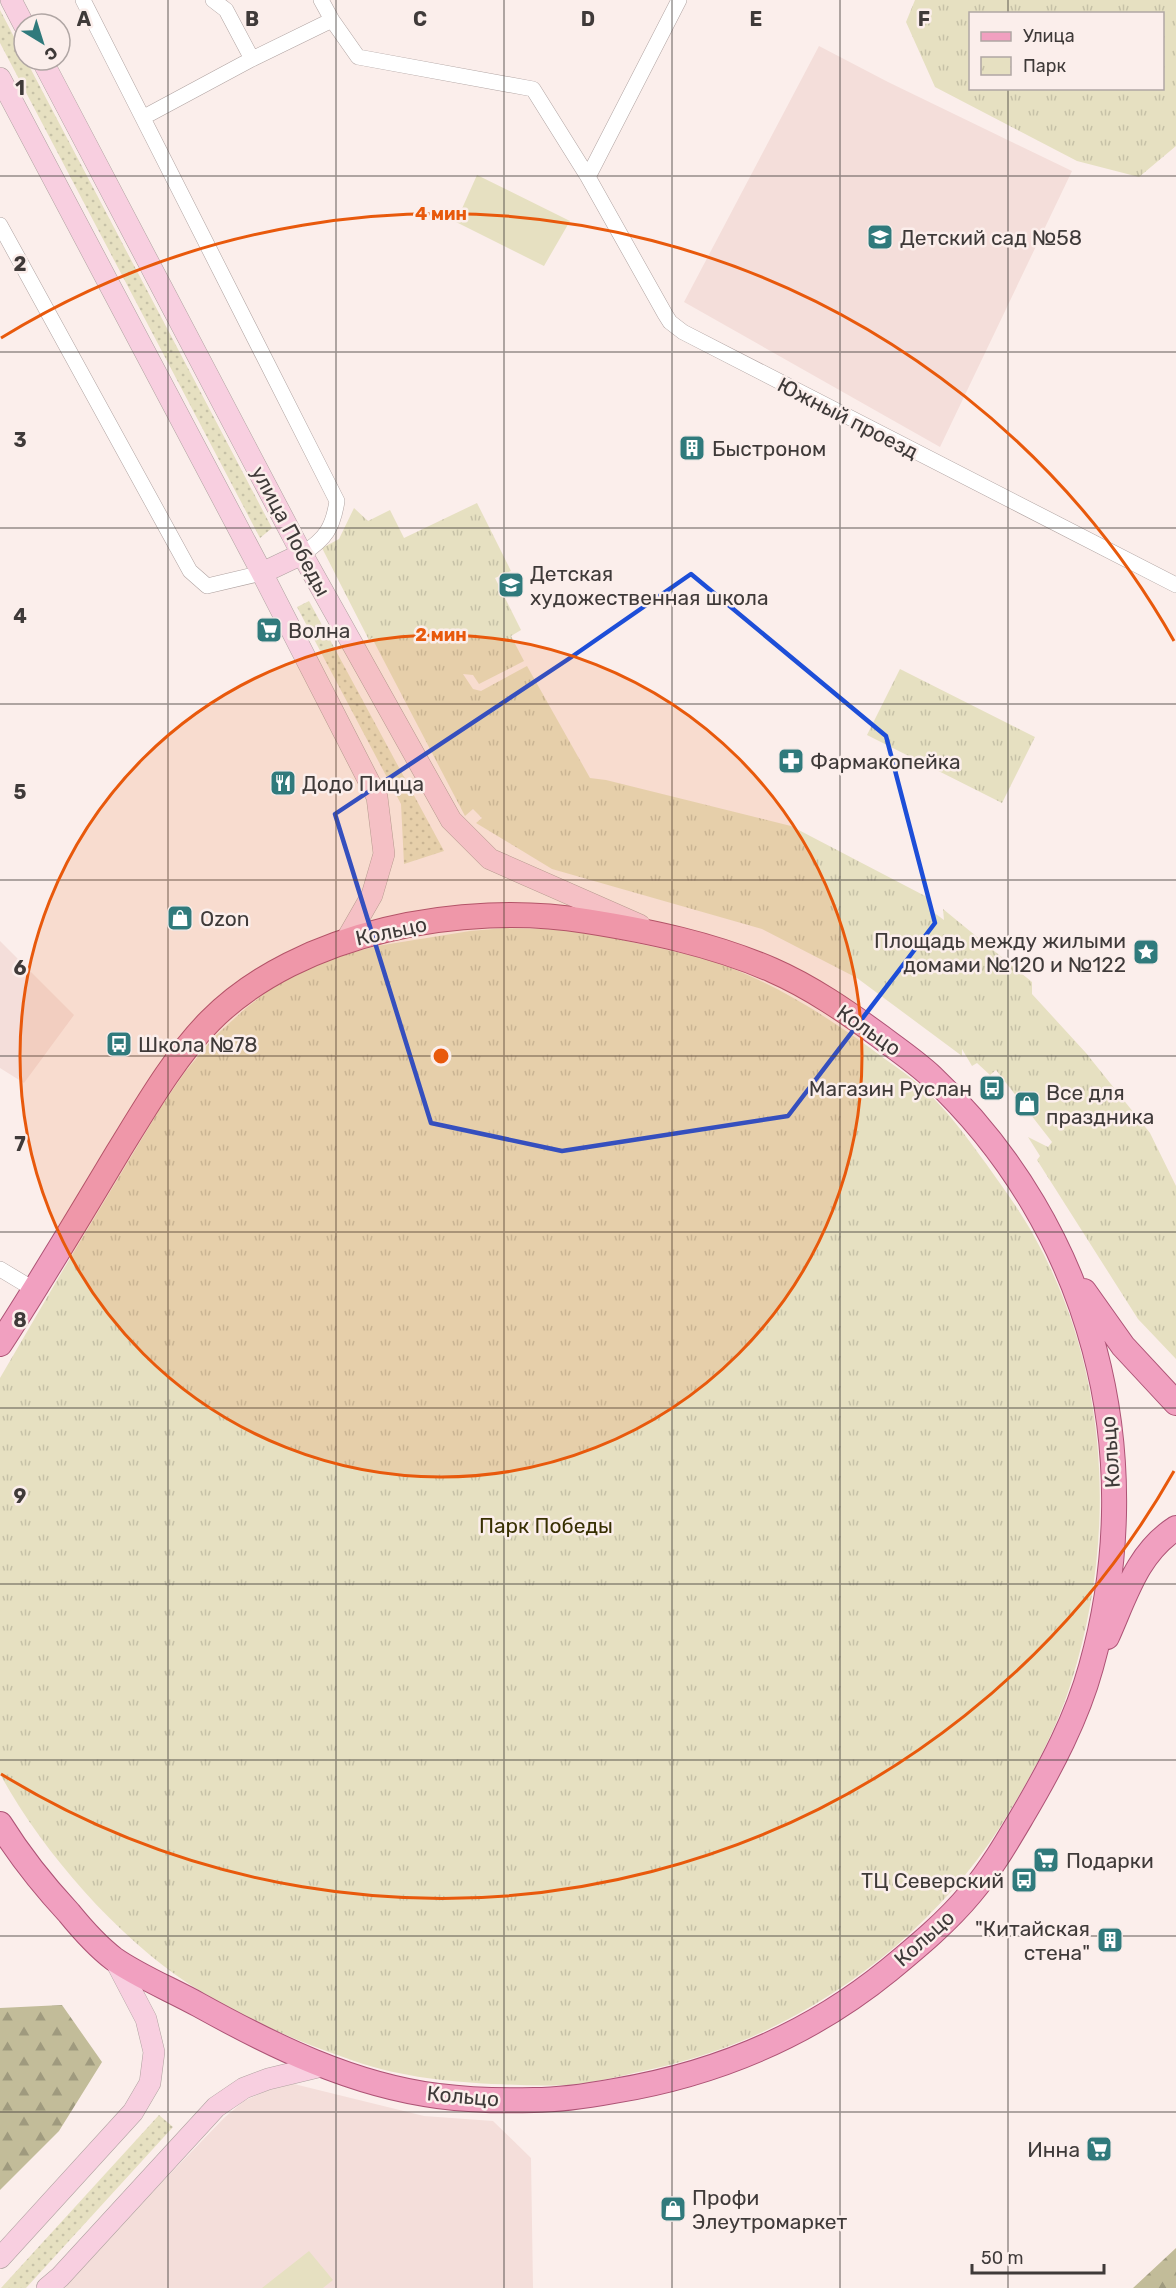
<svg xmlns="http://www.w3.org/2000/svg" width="1176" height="2288" font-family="Rubik,sans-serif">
<defs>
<pattern id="grass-dots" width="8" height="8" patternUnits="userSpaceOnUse" patternTransform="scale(1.5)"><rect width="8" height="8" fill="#e6e0c1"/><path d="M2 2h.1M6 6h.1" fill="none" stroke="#c6c1a7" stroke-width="1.8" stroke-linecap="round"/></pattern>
<pattern id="forest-firs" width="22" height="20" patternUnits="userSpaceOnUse" patternTransform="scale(1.5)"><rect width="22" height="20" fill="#c2bc99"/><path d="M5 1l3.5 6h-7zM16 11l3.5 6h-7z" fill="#9f9a7e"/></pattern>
<pattern id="park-tufts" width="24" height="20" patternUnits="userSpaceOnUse" patternTransform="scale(1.5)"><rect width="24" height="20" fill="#e6e0c1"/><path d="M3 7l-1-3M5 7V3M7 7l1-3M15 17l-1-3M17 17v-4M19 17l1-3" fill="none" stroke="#c6c1a7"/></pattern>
</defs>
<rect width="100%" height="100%" fill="#fbeeeb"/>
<path fill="#f4deda" d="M819,46L888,82L1072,171L940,447L684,302Z
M0,941L74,1015L24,1083L0,1068Z
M294,2084L424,2116L493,2121L531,2158L533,2288H60L224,2118L244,2101L270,2089Z"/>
<path fill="url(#grass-dots)" d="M0,10L24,56V60H26L272,528L260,538L0,43Z
M309,601L444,851L404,864L401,804L297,607Z
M159,2115L173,2127L26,2288H1Z"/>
<path fill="url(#forest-firs)" d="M62,2005L102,2062L59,2131L0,2190V2008Z
M1176,2248V2288H1133Z"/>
<path fill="url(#park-tufts)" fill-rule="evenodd" d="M915,0H1176V146L1139,177L1077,161L935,87L906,22ZM970,14H1162V88H970Z
M477,503L511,571L495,578L521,630L511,636L524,661L479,684L473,675L463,674L473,689L481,691L527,666L590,778L606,780L791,826L927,897L929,909L944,920L943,909L1032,982V994L1086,1053L1150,1133L1176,1186V1359L1138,1319L1037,1160L1040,1156L1028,1137L1048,1147L1052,1142L996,1070L990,1075L977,1063L972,1066L962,1049V1056L857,978L762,929L552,869L476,823L482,818L473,809L465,816L372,638L369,640L322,548L339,539L354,508L368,521L390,510L404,538Z
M900,669L1035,737L1002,803L867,735Z
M505,928C526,929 547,928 567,930C592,932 616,939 640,944C672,951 706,957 736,970C790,992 838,1024 885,1059C898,1068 912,1078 924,1089C948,1111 968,1139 987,1165C1004,1189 1021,1212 1035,1238C1110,1373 1117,1537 1071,1683C1055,1734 1028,1782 1000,1827C922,1948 792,2039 652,2069C628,2074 603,2081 579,2084C550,2087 521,2085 492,2084C441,2081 394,2076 346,2058C291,2039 238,2016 189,1984C116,1936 42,1851 0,1774V1378L63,1270L161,1107L185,1072L213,1038L246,1008L277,984L309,967L343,955L377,946L470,931Z"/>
<path fill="#e6e0c1" d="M477,175L570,221L544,266L456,222Z
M309,2251L333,2280L323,2288H262Z"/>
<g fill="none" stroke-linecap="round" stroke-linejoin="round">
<g stroke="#afa2a0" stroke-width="16">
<path id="street" d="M83,0L337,501C333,527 326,539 302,554
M213,0L226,10L252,59
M332,20L358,57L533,89L588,177L665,314L670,322L683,332L1176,585
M144,117L252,59L332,20L321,0
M588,177L679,0
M0,225L190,571L207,586L262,573
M0,1269L35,1290"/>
</g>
<g stroke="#afa2a0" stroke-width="22">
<path id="secondary" d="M11,0L24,25
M42,60L302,554L451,820L490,859L640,925
M0,78L262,573L377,797L384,854L372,895L345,942
M262,573L302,554
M0,2258L133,2112L150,2083L154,2052L146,2019L114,1958
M47,2288L60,2277L216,2107L244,2088L268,2079L322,2066"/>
</g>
<g stroke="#ad5375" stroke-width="26">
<path id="primary" d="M1084,1291L1123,1346L1176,1403
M0,1344C41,1281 79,1217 118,1152C144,1110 175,1056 210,1021C299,931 465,901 586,921C649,931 712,944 772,970C811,987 847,1012 881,1037C898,1050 916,1062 932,1077C1093,1229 1151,1454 1091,1667C1077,1718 1051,1767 1024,1813C1008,1840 992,1868 971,1893C947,1922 918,1946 889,1970C808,2036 717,2074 614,2091C587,2096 561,2100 534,2100C502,2101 469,2100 438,2096C352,2085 273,2046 199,2005C172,1990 138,1976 114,1959C97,1946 82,1929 69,1913C43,1885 20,1856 0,1824
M1107,1637C1125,1597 1137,1553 1176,1528"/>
</g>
<use href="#street" stroke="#fff" stroke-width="15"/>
<use href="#secondary" stroke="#f8cfe0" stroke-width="21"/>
<use href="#primary" stroke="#f1a0c0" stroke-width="24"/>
</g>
<path fill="none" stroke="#1d4ed8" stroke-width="4.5" stroke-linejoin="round" d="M691,574L886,736L935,923L788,1116L562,1151L431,1123L335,814L570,658Z"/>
<path fill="none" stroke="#3f3a39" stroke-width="1.5" stroke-opacity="0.55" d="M168,0V2288M336,0V2288M504,0V2288M672,0V2288M840,0V2288M1008,0V14M1008,88V2288M0,176H1176M0,352H1176M0,528H1176M0,704H1176M0,880H1176M0,1056H1176M0,1232H1176M0,1408H1176M0,1584H1176M0,1760H1176M0,1936H1176M0,2112H1176"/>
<circle cx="441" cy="1056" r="421" fill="#e8590c" fill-opacity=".12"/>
<g fill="none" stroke="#e8590c" stroke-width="3">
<circle cx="441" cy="1056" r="421"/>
<path d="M1174 1471A842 842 0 0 1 1 1774M1 338A842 842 0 0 1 1174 641"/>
</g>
<defs>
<g id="school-square" transform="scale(1.35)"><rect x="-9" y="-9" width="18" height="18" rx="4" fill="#307a7c" stroke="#fbeeeb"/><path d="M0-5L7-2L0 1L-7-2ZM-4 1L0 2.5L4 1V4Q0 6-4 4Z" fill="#fff"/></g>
<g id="building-square" transform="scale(1.35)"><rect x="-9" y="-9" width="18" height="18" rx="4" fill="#307a7c" stroke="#fbeeeb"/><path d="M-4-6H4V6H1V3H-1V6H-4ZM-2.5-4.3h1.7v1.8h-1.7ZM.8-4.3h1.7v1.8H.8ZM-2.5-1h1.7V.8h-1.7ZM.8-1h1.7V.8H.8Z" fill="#fff"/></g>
<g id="supermarket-square" transform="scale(1.35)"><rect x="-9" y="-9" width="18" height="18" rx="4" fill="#307a7c" stroke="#fbeeeb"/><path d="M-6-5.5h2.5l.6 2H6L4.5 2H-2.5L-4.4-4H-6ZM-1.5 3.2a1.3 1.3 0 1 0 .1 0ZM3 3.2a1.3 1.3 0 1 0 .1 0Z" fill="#fff"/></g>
<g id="pharmacy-square" transform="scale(1.35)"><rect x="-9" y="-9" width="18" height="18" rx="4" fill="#307a7c" stroke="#fbeeeb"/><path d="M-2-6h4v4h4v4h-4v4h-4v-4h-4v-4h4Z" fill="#fff"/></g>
<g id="restaurant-square" transform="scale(1.35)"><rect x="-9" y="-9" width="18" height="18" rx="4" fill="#307a7c" stroke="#fbeeeb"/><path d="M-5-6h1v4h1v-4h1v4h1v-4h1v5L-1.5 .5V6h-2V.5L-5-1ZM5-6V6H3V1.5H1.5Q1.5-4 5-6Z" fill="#fff"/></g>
<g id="shop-square" transform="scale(1.35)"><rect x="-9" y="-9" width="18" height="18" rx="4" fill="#307a7c" stroke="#fbeeeb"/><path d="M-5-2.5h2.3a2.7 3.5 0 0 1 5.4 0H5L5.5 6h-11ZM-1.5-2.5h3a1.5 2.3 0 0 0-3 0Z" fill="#fff"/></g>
<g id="sight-square" transform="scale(1.35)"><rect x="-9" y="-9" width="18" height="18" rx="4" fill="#307a7c" stroke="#fbeeeb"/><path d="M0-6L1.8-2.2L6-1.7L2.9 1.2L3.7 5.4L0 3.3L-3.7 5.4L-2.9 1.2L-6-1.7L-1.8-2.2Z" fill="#fff"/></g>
<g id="bus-square" transform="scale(1.35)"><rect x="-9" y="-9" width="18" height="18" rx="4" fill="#307a7c" stroke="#fbeeeb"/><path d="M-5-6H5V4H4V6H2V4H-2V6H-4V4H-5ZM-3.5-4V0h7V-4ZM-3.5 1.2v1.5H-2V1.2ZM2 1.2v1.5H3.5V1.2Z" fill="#fff"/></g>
</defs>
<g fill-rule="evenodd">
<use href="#school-square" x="880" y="237"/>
<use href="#building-square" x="692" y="448"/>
<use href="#school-square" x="511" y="585"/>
<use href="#supermarket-square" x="269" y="630"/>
<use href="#pharmacy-square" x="791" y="761"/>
<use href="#restaurant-square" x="283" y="783"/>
<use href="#shop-square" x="180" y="918"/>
<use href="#sight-square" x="1146" y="952"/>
<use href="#bus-square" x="119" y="1044"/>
<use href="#bus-square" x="992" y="1088"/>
<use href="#shop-square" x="1027" y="1104"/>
<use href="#supermarket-square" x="1046" y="1860"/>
<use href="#bus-square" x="1024" y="1880"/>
<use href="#building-square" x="1110" y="1940"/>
<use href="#supermarket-square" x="1099" y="2149"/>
<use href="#shop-square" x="673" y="2209"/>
</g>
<g text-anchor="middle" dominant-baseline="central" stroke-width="5" stroke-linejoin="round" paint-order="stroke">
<g font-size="21" fill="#3f3a39" stroke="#fbeeeb" text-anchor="start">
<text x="900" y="237">Детский сад №58</text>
<text x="712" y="448">Быстроном</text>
<text x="530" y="573">Детская<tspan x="530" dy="24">художественная школа</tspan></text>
<text x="288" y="630">Волна</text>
<text x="810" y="761">Фармакопейка</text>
<text x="302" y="783">Додо Пицца</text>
<text x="200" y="918">Ozon</text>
<text x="1126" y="940" text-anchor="end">Площадь между жилыми<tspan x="1126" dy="24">домами №120 и №122</tspan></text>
<text x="138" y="1044">Школа №78</text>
<text x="972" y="1088" text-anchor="end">Магазин Руслан</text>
<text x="1046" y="1092">Все для<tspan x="1046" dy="24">праздника</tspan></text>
<text x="1066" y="1860">Подарки</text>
<text x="1004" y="1880" text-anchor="end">ТЦ Северский</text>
<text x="1090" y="1928" text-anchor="end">"Китайская<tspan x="1090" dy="24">стена"</tspan></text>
<text x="1080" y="2149" text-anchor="end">Инна</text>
<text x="692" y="2197">Профи<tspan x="692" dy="24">Элеутромаркет</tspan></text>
</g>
<g font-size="21" fill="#3f3a39" stroke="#fbeeeb">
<text transform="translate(848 418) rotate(27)">Южный проезд</text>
<text transform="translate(291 531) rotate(62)">улица Победы</text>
<text transform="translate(391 931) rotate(-12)">Кольцо</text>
<text transform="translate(869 1030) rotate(35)">Кольцо</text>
<text transform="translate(1110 1452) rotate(-94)">Кольцо</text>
<text transform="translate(924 1938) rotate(-42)">Кольцо</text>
<text transform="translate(463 2096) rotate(5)">Кольцо</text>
</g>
<g font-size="21" fill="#383002" stroke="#fbeeeb">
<text x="546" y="1525">Парк Победы</text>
</g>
</g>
<g font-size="20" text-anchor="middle" font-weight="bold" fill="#3f3a39" stroke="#fbeeeb" stroke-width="5" stroke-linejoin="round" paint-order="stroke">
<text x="84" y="26">A</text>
<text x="252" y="26">B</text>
<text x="420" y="26">C</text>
<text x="588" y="26">D</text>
<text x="756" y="26">E</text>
<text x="924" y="26">F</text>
<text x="20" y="95">1</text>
<text x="20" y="271">2</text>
<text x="20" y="447">3</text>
<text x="20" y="623">4</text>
<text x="20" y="799">5</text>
<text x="20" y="975">6</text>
<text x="20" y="1151">7</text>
<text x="20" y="1327">8</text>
<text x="20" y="1503">9</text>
</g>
<circle cx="441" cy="1056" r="9" fill="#e8590c" stroke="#fbeeeb" stroke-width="3"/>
<g font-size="18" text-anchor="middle" font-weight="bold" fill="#e8590c" stroke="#fbeeeb" stroke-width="5" stroke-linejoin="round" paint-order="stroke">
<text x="441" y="220">4 мин</text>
<text x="441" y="641">2 мин</text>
</g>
<rect x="969" y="12" width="195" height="78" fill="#fbeeeb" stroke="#b0a6a4" stroke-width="1.5"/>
<rect x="981" y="32" width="30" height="9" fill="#f1a0c0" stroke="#b0a6a4" stroke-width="1.5"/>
<text x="1023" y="42" font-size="18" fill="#3f3a39">Улица</text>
<rect x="981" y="57" width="30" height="18" fill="url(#park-tufts)" stroke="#b0a6a4" stroke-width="1.5"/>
<text x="1023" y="72" font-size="18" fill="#3f3a39">Парк</text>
<g transform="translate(42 42) rotate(142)"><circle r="28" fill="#fbeeeb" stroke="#b0a6a4" stroke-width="1.5"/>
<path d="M0-4.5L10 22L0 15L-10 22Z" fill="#307a7c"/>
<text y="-9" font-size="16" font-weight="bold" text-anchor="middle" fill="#3f3a39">С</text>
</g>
<path d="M972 2264v9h132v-9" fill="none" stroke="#3f3a39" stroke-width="3"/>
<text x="981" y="2264" font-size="18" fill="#3f3a39" stroke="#fbeeeb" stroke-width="4.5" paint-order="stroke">50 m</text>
</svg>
